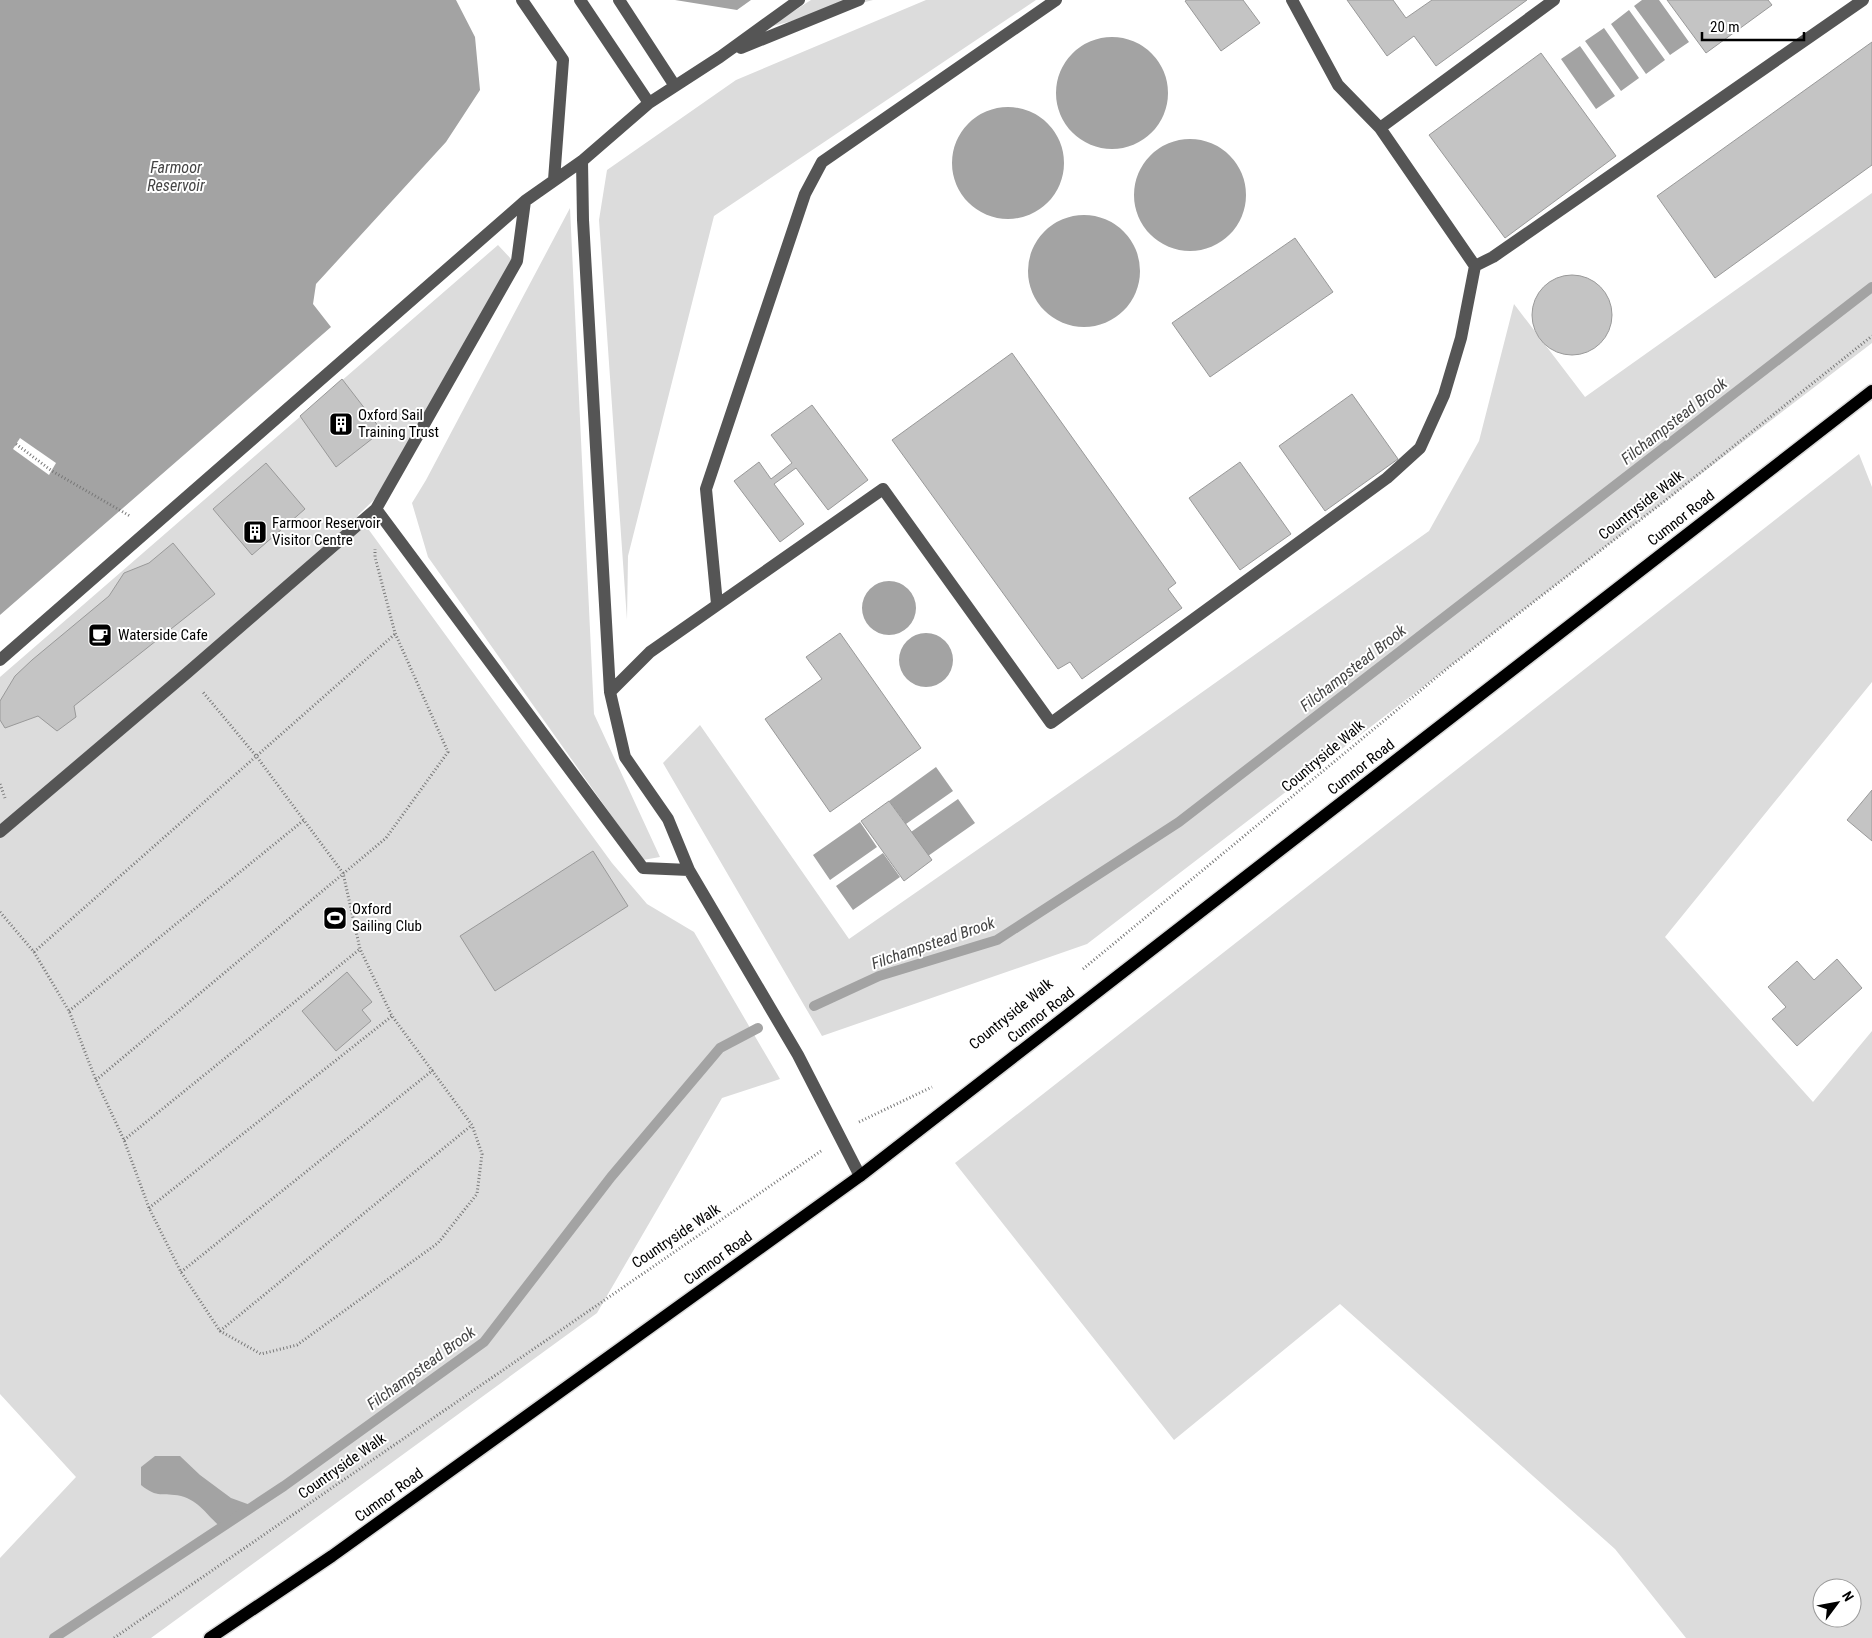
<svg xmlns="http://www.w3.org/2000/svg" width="1872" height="1638" font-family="'Roboto Condensed',sans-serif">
<rect width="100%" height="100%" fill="#fff"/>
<path fill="#dcdcdc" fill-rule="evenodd" d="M811,0H873L769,27Z
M926,0H1036L714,216L628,556L627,620L599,220L607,170L736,80Z
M1872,193V343L1087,944L822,1036L663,763L700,725L849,939L1118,752L1429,531L1479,441L1514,304L1585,397Z
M570,208L594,714L660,857L643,860L428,557L412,503L426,480Z
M498,245L512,260L376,498L358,515L612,863L647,904L694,932L780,1079L722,1098L597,1313L151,1638H0V1558L76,1477L0,1394V677Z
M1859,454L1872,487V682L1665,937L1813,1102L1872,1031V1638H1686L1615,1549L1340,1304L1174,1440L955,1163ZM1822,1588H1852V1618H1822Z"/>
<path fill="#a3a3a3" d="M0,0H456L475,37L480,90L446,142L316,284L313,304L331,327L0,615Z
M675,0H751L737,10Z
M1642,0H1659L1689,42L1670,55L1634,6Z
M1629,10L1665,60L1646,74L1611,24Z
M1604,28L1639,78L1621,91L1585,41Z
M1056 93a56 56 0 1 1 112 0a56 56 0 1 1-112 0Z
M1580,46L1615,96L1596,109L1561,59Z
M952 163a56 56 0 1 1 112 0a56 56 0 1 1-112 0Z
M1134 195a56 56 0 1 1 112 0a56 56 0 1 1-112 0Z
M1028 271a56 56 0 1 1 112 0a56 56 0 1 1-112 0Z
M862 608a27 27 0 1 1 54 0a27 27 0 1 1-54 0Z
M899 660a27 27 0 1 1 54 0a27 27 0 1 1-54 0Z
M936,767L953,791L906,824L889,801Z
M958,799L975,823L928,856L911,832Z
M860,822L877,847L830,880L813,855Z
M883,853L900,877L853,910L836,886Z
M155,1456H180L200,1475L231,1498L253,1506L221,1527C207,1516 200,1501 181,1496C162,1492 158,1499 141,1485V1467Z"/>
<path fill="#fff" d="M20,438L56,463L49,475L13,449Z"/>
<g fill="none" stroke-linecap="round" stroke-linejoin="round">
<path stroke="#a3a3a3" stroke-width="10" d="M814,1006L879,976L997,940L1179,822L1872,287
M54,1638L284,1486L484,1342L611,1177L720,1048L758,1028"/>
</g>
<path fill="#c4c4c4" stroke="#999" d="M1187,0H1243L1260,23L1221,51L1185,1Z
M1347,0H1393L1406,18L1432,0H1527L1436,66L1414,36L1387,56Z
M1667,0H1768L1772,5L1706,53Z
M1872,42V165L1715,278L1657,196Z
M1541,53L1616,156L1505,238L1429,135Z
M1295,238L1333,292L1210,377L1172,323Z
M1532 315a40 40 0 1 1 80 0a40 40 0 1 1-80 0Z
M1012,353L1176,583L1168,589L1182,608L1082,679L1070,662L1058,669L892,440Z
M342,379L382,431L336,467L300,416Z
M1352,394L1398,459L1325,511L1279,446Z
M812,405L868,480L828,510L796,468L774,484L804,524L780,542L734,481L759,462L771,479L792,463L771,435Z
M1240,462L1291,534L1240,570L1189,498Z
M266,463L305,509L252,555L213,509Z
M173,543L215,594L74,706L76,717L57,731L38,716L5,728L0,720V701L15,676L32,660L109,596L124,573L149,563Z
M840,633L921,748L830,812L765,719L822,679L806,657Z
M1872,790V841L1847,820Z
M889,801L932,860L904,881L861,821Z
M593,851L628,906L495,991L460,936Z
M1837,959L1862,988L1797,1046L1772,1019L1786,1007L1768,987L1797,961L1814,980Z
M347,972L372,1002L362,1010L371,1021L336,1051L302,1011Z"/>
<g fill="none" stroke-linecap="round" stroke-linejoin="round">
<g stroke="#dbdbdb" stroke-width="15">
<path id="major" d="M210,1638L332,1556L860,1176L1872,391"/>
</g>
<path stroke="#777" stroke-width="3" stroke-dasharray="1 2.5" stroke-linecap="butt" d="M16,444L52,471L130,516
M0,784L5,798
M0,912L34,952L69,1011L96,1080L124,1140L149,1208L181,1272L220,1331L261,1354L297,1345L438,1243L477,1194L482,1154L472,1125L392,1016L360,949L343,873L257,757L202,691
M34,952L395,634
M1083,969L1449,667L1666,500L1872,336
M69,1011L304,820
M96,1080L386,838L448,752L395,633L375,557V549
M859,1122L932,1087
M124,1140L360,949
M149,1208L392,1016
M181,1272L433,1070
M220,1331L472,1125
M114,1638L821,1151"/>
<path stroke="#555" stroke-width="12" d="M522,0L563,60L554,180
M580,0L649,103
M619,0L675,86
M1292,0L1338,85L1380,128L1475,266L1493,257L1863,0
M741,48L859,0
M1380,128L1554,0
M582,161L583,220L610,692
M376,509L643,868L689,870
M717,604L706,489L805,194L822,162L1056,0
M0,660L525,201L582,161L649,103L720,57L799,0
M0,832L187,673L376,509L517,261L525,201
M860,1176L798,1055L689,870L668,819L625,757L610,692L650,652L883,489L1051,723L1387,478L1420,448L1444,395L1461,338L1475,266"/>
<use href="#major" stroke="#000" stroke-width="12"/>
</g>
<defs>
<g id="building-square" transform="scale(1.25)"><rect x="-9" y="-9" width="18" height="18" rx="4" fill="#000" stroke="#fff"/><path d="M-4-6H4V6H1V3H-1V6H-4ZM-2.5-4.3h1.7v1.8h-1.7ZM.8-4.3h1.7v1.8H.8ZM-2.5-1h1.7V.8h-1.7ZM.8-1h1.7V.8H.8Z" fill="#fff"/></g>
<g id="cafe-square" transform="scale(1.25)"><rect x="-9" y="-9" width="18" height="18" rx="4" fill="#000" stroke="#fff"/><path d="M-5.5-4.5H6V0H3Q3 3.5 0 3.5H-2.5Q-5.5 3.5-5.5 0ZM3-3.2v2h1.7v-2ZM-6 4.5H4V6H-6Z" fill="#fff"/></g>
<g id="stadium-square" transform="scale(1.25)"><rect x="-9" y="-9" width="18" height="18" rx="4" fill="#000" stroke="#fff"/><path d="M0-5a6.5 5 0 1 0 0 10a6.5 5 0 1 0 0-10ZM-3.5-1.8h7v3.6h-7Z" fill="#fff"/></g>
</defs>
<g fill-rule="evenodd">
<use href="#building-square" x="341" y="424"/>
<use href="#building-square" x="255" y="532"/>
<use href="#cafe-square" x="100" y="635"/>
<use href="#stadium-square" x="335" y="918"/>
</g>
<g text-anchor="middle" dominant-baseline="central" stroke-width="4" stroke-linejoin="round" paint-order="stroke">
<g font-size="15" fill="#000" stroke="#fff" text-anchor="start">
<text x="358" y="415">Oxford Sail<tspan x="358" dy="17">Training Trust</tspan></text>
<text x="272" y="523">Farmoor Reservoir<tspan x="272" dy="17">Visitor Centre</tspan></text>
<text x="118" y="635">Waterside Cafe</text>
<text x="352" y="909">Oxford<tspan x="352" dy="17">Sailing Club</tspan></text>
</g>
<g font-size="15" fill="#000" stroke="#fff">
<text transform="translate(1641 505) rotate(-38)">Countryside Walk</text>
<text transform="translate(1681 518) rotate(-38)">Cumnor Road</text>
<text transform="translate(1323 756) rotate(-40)">Countryside Walk</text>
<text transform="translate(1361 767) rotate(-38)">Cumnor Road</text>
<text transform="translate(1011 1014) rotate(-39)">Countryside Walk</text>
<text transform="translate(1041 1015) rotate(-38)">Cumnor Road</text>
<text transform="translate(676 1236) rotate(-34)">Countryside Walk</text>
<text transform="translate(718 1258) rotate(-36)">Cumnor Road</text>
<text transform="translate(342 1466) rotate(-35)">Countryside Walk</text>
<text transform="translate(389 1495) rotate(-36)">Cumnor Road</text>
</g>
<g font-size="16" font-style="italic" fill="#444" stroke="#fff">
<text x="176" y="167">Farmoor<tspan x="176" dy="18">Reservoir</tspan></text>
<text transform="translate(1674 421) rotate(-38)">Filchampstead Brook</text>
<text transform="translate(1353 668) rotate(-38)">Filchampstead Brook</text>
<text transform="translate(933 943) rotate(-19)">Filchampstead Brook</text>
<text transform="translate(421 1368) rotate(-36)">Filchampstead Brook</text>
</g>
</g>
<g transform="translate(1837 1603) rotate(58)"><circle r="24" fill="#ffffff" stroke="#999999"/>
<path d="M0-4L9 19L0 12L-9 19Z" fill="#000000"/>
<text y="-8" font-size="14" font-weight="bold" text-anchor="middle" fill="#000000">N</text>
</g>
<path d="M1702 32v8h102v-8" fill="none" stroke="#000000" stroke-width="2.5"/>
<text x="1710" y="32" font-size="15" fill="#000000" stroke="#ffffff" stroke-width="4" paint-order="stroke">20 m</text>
</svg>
